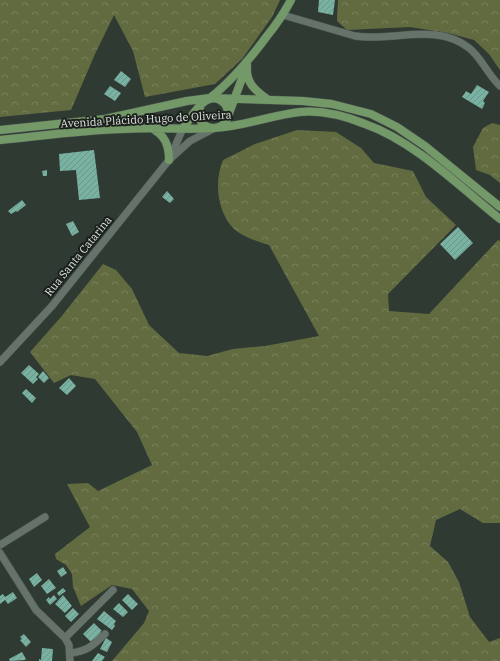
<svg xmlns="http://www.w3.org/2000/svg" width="500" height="661" font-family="'IBM Plex Serif',serif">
<defs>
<pattern id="forest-crowns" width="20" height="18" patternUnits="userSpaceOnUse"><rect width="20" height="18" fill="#626b40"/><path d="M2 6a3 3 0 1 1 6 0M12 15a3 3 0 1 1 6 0" fill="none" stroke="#78805b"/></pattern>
<pattern id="building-hatch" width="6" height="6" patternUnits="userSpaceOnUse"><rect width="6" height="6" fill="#79b2a2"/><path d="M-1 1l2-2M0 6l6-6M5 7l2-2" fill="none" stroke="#6b968a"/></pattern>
</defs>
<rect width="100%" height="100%" fill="#2f3a33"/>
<path fill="url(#forest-crowns)" d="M0,0H280L272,17L242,59L215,84L145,97L133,51L114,15L95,54L71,110L0,117Z
M338,0H500V70L489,54L474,40L448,33L410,27L347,30L337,21Z
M492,123L500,125V183L490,175L476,170L473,147L483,128Z
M297,130L336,132L361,148L374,163L413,171L426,197L456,225L388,294L389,311L429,314L498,240L500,241V523H483L460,509L436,520L430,546L448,562L459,582L470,617L489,642L500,638V661H112L144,623L149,611L132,589L112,585L81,606L73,587L72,574L66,565L56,559L55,554L90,527L67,484L88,483L98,491L152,465L137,432L95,379L71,375L54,383L30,352L61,317L103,264L116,270L132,289L149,325L179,353L207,356L233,349L265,346L319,336L269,245C258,242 241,236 233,228C217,211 214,181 223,160L255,144Z"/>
<path fill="url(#building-hatch)" d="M319,0H335L333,15L318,12Z
M121,71L131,79L125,87L114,80Z
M477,85L489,92L483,101L485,103L482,109L462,97L466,91L471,94Z
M110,86L121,93L115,101L104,94Z
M94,150L100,198L79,200L76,170L60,171L59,154Z
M47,170V176H43L42,171Z
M167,191L174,199L170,203L162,197Z
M22,200L26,205L17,212L16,211L11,214L8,211Z
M73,221L79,232L72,236L66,224Z
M458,227L473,243L455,260L440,244Z
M29,365L39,374L36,377L38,379L33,384L21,373Z
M43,371L49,378L44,383L38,377Z
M69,378L76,386L67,395L59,388Z
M26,389L36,398L32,403L22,393Z
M63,567L67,573L61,577L57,571Z
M37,573L42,580L34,587L29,579Z
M49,579L56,588L47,594L41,586Z
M63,588L66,591L59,596L57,593Z
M13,592L17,598L8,604L5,600L0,604V596L3,594L5,597Z
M128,594L138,604L132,610L122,600Z
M54,595L57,599L50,605L46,600L49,597L50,599Z
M63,595L72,606L65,613L55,604Z
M119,603L128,612L123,617L113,609Z
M73,608L79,614L71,622L65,616Z
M104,611L116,621L114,624L115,626L112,630L97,619Z
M94,623L102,631L100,632L101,633L92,643L83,634Z
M24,634L31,642L26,647L20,640L22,639L20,637Z
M106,638L112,642L107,652L100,649Z
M42,648L53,649L52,661H39V659L41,660Z
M22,652L26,659L25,660L10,661L9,659Z
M98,653L105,657L102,661H92Z"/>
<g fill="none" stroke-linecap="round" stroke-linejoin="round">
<g stroke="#4e5851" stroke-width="8">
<path id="minor" d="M283,15L355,36C393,42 436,22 469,48C481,57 488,75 500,86
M171,156L183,128
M0,362L52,306L169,160L190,141L213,129
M0,545L45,517
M0,553L36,610L65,638L69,645L70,661
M65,638L113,590
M70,653C86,652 94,645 105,634"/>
</g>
<g stroke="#4e5851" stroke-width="9">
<path id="major" d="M247,68C246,83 256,91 267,99
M210,98C233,80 250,59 267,36C276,25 284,13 291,0
M228,116L247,65
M151,128C165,135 169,145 169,160
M183,128C192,117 207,86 224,103C227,106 228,110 228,114C227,136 192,131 200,107
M0,130L105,119L187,101L210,98L303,101L332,104L371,114L397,127L425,146L500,207
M0,140C41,136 82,130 123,129C154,127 184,130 214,128C243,127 271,115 300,112C322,110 345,116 365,124C414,141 460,187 500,219"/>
</g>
<use href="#minor" stroke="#66736a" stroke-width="7"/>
<use href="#major" stroke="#749968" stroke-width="8"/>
</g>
<g text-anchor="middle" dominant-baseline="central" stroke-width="4" stroke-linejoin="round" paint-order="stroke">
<g font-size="11" fill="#dde4df" stroke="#1b201c">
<text transform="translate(146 119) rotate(-3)">Avenida Plácido Hugo de Oliveira</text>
<text transform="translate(78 256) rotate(-51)">Rua Santa Catarina</text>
</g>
</g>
</svg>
